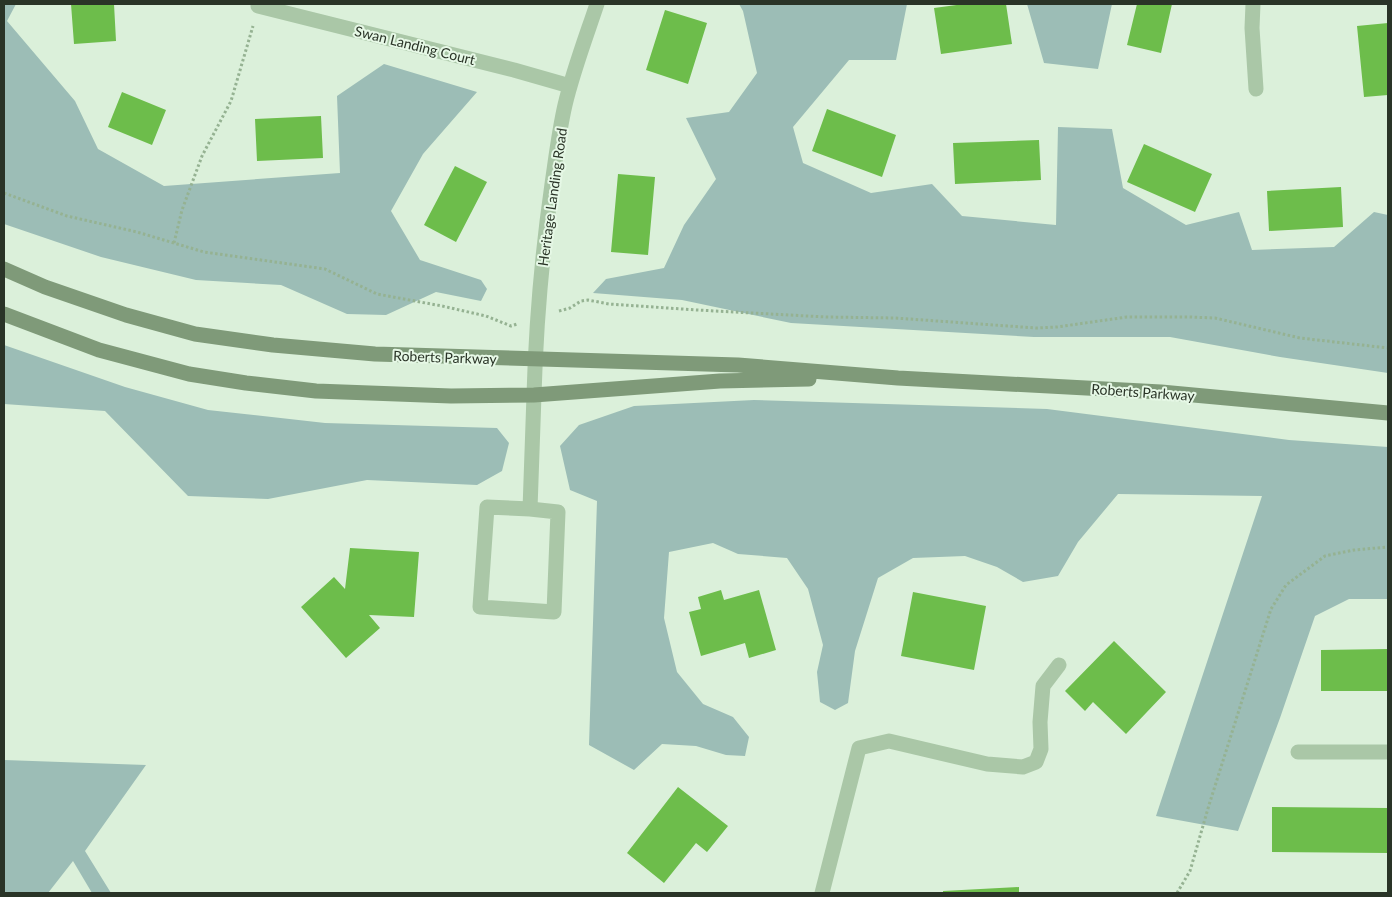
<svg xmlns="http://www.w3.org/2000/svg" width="1392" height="897" font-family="Lato,sans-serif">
<rect width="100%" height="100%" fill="#dbf0da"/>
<path fill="#9cbdb6" d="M4,4H16L7,21L75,101L98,149L164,186L340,173L337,96L384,64L477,92L423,154L391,211L420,260L481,280L487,289L481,301L436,292L386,315L347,314L281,285L196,280L101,257L4,224Z
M739,4H907L896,60H849L793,127L803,163L871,193L932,184L962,216L1056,225L1058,127L1112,129L1123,188L1186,225L1239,212L1252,250L1334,247L1374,212L1388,215V373L1280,357L1170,337H1034L791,323L682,300L593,293L606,279L664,268L684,225L716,179L686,118L729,112L757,73L743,11Z
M1027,4H1112L1098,69L1044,63Z
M4,345L125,387L208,410L325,423L497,428L509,443L502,471L477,485L367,480L268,499L188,496L105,411L4,404Z
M754,400L1047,409L1289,440L1388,447V599H1349L1315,616L1280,718L1238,831L1156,816L1262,496L1118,494L1078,542L1058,576L1023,582L997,567L965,556L913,558L878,578L855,651L848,703L835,710L820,702L817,672L823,645L808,589L787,558L738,554L713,543L669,552L664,618L677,672L703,704L733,717L749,737L745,756L726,755L696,746L662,744L634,770L589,745L597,501L570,490L560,446L579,425L634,406Z
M4,760L146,765L85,851L111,893H92L73,861L48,893H4Z"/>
<path fill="#6dbd4b" d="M71,4H114L116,41L74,44Z
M964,4H1006L1012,44L941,54L934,8Z
M1137,4H1172L1161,53L1127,45Z
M665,10L707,23L688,84L646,70Z
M1388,23V95L1364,97L1357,26Z
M122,92L166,110L152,145L108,127Z
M827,109L896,135L882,177L812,151Z
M321,116L323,158L257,161L255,119Z
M1039,140L1041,180L955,184L953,143Z
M1144,144L1212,174L1195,212L1127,182Z
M455,166L487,182L456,242L424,225Z
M618,174L655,177L648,255L611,252Z
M1341,187L1343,227L1269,231L1267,191Z
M350,548L419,552L414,617L369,615L380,628L346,658L301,607L334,577L345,589Z
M721,590L724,600L759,590L776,650L749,658L745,643L701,656L689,612L701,609L698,597Z
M913,592L986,606L974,670L901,656Z
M1114,641L1166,692L1126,734L1093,702L1085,711L1065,691Z
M1388,649V691H1321V650Z
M678,787L728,826L707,852L696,843L664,883L627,853Z
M1272,807L1388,808V853L1272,852Z
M1019,887V893H943V891Z"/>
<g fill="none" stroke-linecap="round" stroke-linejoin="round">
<path stroke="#95b292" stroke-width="3" stroke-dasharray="2.5 2.5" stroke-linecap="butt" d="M4,193L67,216L137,232L204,252L325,269L377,294L442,306L486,316L511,326L517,324
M174,243L182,210L202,156L231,101L253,26
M559,311L570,308L581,301L588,300L609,304L697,310L826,317L895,318L1036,328L1057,327L1127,317H1189L1215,318L1300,338L1388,348
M1177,893L1190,871L1209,805L1271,609L1286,585L1325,556L1354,550L1388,547"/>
<path stroke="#aac7a7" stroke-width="15" d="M487,507L530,509L558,512L554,612L480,607Z
M530,509L534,395
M822,893L859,748L889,741L987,764L1023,767L1036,762L1041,749L1040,722L1043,686L1059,665"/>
<path stroke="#aac7a7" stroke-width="15" d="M1253,4L1252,28L1256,89
M258,6L514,70L570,86
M534,395C536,324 542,254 552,184C556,157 559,131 565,105C573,71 586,37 597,4
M1298,752H1388"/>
<path stroke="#7f9a79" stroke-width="15" d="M4,269L45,287L126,315L195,334L273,345L375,354L738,365L898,378L1161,392L1388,413
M4,314L99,350L189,374L246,383L316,391L451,396L534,395L720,381L809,379"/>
</g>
<g text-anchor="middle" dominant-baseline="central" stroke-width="4" stroke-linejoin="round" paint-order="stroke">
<g font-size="14" fill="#2a3427" stroke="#e6f8e6">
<text transform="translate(415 45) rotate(14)">Swan Landing Court</text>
<text transform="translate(552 197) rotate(-82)">Heritage Landing Road</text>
<text transform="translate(445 357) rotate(2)">Roberts Parkway</text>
<text transform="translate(1143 392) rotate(4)">Roberts Parkway</text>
</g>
</g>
<rect width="1392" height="897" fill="none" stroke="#2a3427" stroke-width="10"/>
</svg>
